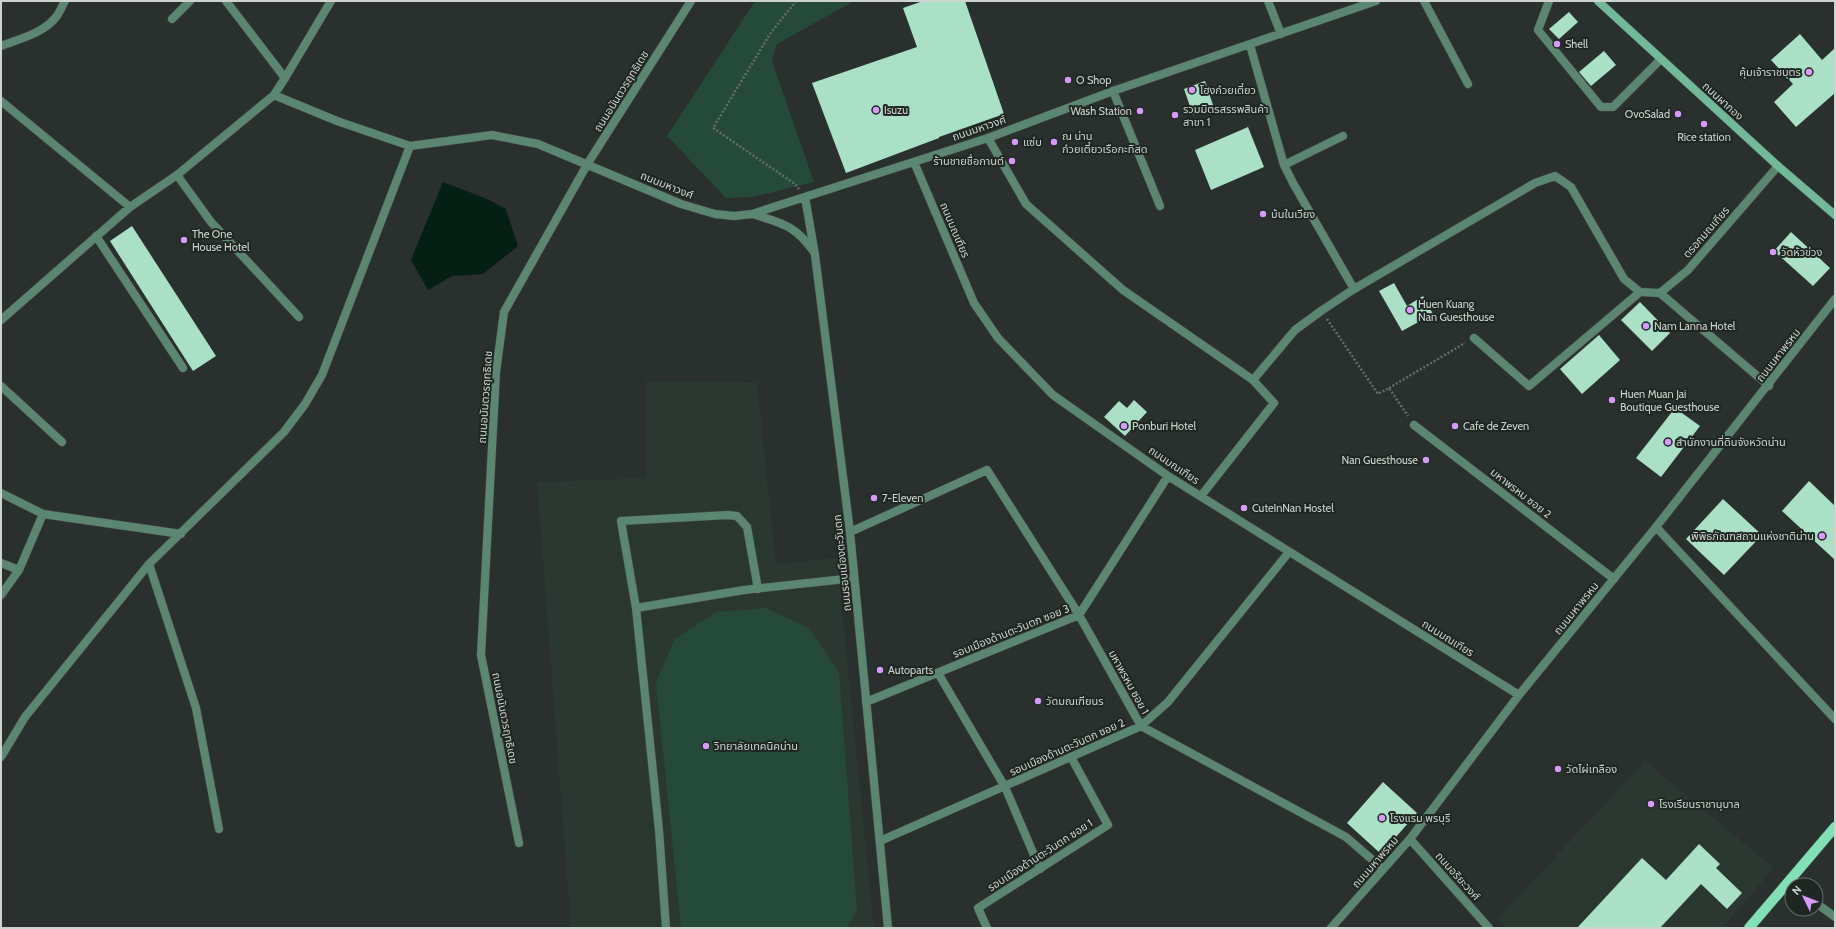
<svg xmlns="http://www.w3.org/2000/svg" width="1836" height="929" font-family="Cabin,'Noto Sans Thai',sans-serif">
<rect width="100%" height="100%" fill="#29302d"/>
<path fill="#2a3831" d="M646,381L757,382L776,564L837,558L874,928H571L537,482L646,478Z
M1645,761L1774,868L1722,928H1508L1498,918Z"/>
<path fill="#264a3a" d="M755,1H854L777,44L772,61L814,182L753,197L726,198L667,136Z
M766,608L810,629L839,672L857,910L847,928H681L656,682L675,639L716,612Z"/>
<path fill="#042015" d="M443,182L485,198L506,209L518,246L483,274L452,276L428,290L411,260Z"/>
<path fill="#aae1c6" d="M923,1H965L1004,114L939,137V138L846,173L812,83L917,47L903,8Z
M1569,12L1578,22L1559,39L1549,29Z
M1800,34L1822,60L1835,48V93L1796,127L1774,102L1793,84L1771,60Z
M1604,51L1616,65L1591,86L1579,72Z
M1205,81L1214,108L1193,115L1184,89Z
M1248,127L1264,167L1211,190L1195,150Z
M132,226L216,356L193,371L110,241Z
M1791,232L1830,268L1813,286L1774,251Z
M1394,283L1407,306L1423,296L1433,314L1402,331L1379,291Z
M1640,302L1670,333L1652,351L1621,320Z
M1599,335L1620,360L1582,394L1560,369Z
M1134,400L1147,412L1125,436L1104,417L1119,401L1127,408Z
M1675,408L1700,426L1661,477L1636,458Z
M1809,481L1835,506V560L1782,511Z
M1723,499L1762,535L1724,575L1686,539Z
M1383,782L1417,813L1381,854L1347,823Z
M1699,844L1720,864L1716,868L1742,893L1727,909L1701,884L1660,928H1577L1642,858L1666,880Z"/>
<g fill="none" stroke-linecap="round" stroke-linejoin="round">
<g stroke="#474d4a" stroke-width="9">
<path id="service" d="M226,1L285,78
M1424,1L1468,84
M1549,1L1538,30L1601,107H1613L1661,59
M172,19L190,1
M1113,91L1160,206
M988,138L1026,204L1123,290L1253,380
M177,175L211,222L299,317
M96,236L183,368
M1660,293L1769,386
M1474,338L1529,386L1640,292
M149,564L196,708L219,829
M636,608L744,590L854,578
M938,673L1005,787L1040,869
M666,928L659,830L636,608L621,521L728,515L737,516L747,527L758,589
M987,928L978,908L1108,825L1071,757"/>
</g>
<g stroke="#474d4a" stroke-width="9">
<path id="minor" d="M1268,1L1281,34
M1250,45L1284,165L1293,183L1354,289
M1,46C19,39 44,33 56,17C60,12 62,6 65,1
M274,95L337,121L410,146L492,135L538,144L681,204L715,214L734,216L752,214L988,138L1113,91L1376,1
M1,101L130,207
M914,162L974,303L998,338L1053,395L1168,476L1519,695
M1284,165L1343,136
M805,197L815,255L850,532L888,928
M752,214C782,223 795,225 814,252
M1,320L130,207L177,175L274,95L285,78L331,1
M1,386L62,442
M1414,425L1614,579
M1,493L43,514L181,534
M1201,496L1274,403L1253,380L1295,330L1321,311L1354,289L1535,183L1555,176L1571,187L1624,279L1640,292L1660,293L1688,270L1778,166
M1656,527L1835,719
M850,532L987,470L1079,615L1141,726L1346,837L1383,869
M1,563L19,570
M1,595L19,570L43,514
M866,702L1079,615L1168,476
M1,757L25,717L149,564L284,432L305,404L322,375L410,146
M1410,839L1489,928
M880,841L1141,726L1168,702L1289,552
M519,843L481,655L496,372L504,312L588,163L691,1
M1816,903L1835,917
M1331,928L1410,839L1519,695L1656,527L1835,299"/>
</g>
<g stroke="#474d4a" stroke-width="9">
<path id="secondary" d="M1598,1L1778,166L1835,215"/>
</g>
<g stroke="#474d4a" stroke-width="11">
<path id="primary" d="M1749,928L1835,827"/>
</g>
<path stroke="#666c69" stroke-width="2.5" stroke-dasharray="2 2" stroke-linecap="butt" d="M796,1L770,34L713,128L795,184L799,189
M1327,319L1378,394L1389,388L1408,416
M1389,388L1465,343"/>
<use href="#service" stroke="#5b8772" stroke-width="8"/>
<use href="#minor" stroke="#5b8772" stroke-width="8"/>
<use href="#secondary" stroke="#71b998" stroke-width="8"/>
<use href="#primary" stroke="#81e0b5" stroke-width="10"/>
</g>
<g fill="#d89af8" stroke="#1f2723" stroke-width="1.5">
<circle cx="1557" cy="44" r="4"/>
<circle cx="1809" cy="72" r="4"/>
<circle cx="1068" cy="80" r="4"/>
<circle cx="1192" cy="90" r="4"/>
<circle cx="876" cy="110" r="4"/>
<circle cx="1140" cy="111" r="4"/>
<circle cx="1678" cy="114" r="4"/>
<circle cx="1175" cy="115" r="4"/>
<circle cx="1704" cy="124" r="4"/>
<circle cx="1015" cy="142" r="4"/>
<circle cx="1054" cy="142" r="4"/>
<circle cx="1012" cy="161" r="4"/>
<circle cx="1263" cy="214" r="4"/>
<circle cx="184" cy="240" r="4"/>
<circle cx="1773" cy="252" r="4"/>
<circle cx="1410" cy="310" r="4"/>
<circle cx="1646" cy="326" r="4"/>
<circle cx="1612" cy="400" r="4"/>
<circle cx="1124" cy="426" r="4"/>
<circle cx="1455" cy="426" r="4"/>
<circle cx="1668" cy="442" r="4"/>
<circle cx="1426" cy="460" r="4"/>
<circle cx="874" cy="498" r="4"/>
<circle cx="1244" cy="508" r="4"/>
<circle cx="1822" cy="536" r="4"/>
<circle cx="880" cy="670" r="4"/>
<circle cx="1038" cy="701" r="4"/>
<circle cx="706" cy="746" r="4"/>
<circle cx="1558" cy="769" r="4"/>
<circle cx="1651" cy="804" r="4"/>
<circle cx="1382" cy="818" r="4"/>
</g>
<g text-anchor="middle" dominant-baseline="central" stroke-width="4" stroke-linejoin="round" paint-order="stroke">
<g font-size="11" fill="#ced3d0" stroke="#1f2723" text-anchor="start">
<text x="1565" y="44">Shell</text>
<text x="1801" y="72" text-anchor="end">คุ้มเจ้าราชบุตร</text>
<text x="1076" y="80">O Shop</text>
<text x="1200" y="90">โฮงก๋วยเตี๋ยว</text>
<text x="1183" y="109">รวมมิตรสรรพสินค้า<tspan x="1183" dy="13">สาขา 1</tspan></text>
<text x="884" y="110">Isuzu</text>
<text x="1132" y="111" text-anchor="end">Wash Station</text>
<text x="1670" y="114" text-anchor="end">OvoSalad</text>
<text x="1062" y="136">ณ น่าน<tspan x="1062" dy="13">ก๋วยเตี๋ยวเรือกะทิสด</tspan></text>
<text x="1704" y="137" text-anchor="middle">Rice station</text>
<text x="1023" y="142">แซ่บ</text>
<text x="1004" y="161" text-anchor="end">ร้านชายชื่อกานต์</text>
<text x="1271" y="214">บ้นในเวียง</text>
<text x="192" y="234">The One<tspan x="192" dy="13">House Hotel</tspan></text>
<text x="1781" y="252">วัดห้วข่วง</text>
<text x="1418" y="304">Huen Kuang<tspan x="1418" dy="13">Nan Guesthouse</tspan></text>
<text x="1654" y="326">Nam Lanna Hotel</text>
<text x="1620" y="394">Huen Muan Jai<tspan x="1620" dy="13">Boutique Guesthouse</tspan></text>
<text x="1132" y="426">Ponburi Hotel</text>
<text x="1463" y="426">Cafe de Zeven</text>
<text x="1676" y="442">สำนักงานที่ดินจังหวัดน่าน</text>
<text x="1418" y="460" text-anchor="end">Nan Guesthouse</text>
<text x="882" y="498">7-Eleven</text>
<text x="1252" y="508">CuteInNan Hostel</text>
<text x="1814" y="536" text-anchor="end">พิพิธภัณฑสถานแห่งชาติน่าน</text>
<text x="888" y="670">Autoparts</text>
<text x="1046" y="701">วัดมณเฑียนร</text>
<text x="714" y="746">วิทยาลัยเทคนิคน่าน</text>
<text x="1566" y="769">วัดไผ่เทลือง</text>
<text x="1659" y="804">โรงเรียนราชานุบาล</text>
<text x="1390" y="818">โรงแรม พรบุรี</text>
</g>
<g font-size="11" fill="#ced3d0" stroke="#1f2723">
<text transform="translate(621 91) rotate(-58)">ถนนอนันตวรฤทธิเดช</text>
<text transform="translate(1723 101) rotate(42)">ถนนผากอง</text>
<text transform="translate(979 128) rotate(-19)">ถนนมหาวงศ์</text>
<text transform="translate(667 185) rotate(22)">ถนนมหาวงศ์</text>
<text transform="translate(955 230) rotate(67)">ถนนมณเฑียร</text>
<text transform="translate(1706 232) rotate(-49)">ตรอกมณเฑียร</text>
<text transform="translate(1778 355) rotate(-52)">ถนนมหาพรหม</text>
<text transform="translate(485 397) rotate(-86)">ถนนอนันตวรฤทธิเดช</text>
<text transform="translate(1174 465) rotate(34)">ถนนมณเฑียร</text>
<text transform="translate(1521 493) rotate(38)">มหาพรหม ซอย 2</text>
<text transform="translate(842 563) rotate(-96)">ถนนรอบเมืองตะวันตก</text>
<text transform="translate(1576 608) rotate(-51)">ถนนมหาพรหม</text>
<text transform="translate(1011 631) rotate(-22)">รอบเมืองด้านตะวันตก ซอย 3</text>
<text transform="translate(1448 638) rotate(32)">ถนนมณเฑียร</text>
<text transform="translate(1129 682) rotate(61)">มหาพรหม ซอย 1</text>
<text transform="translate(505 718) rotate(79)">ถนนอนันตวรฤทธิเดช</text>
<text transform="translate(1067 747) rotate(-24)">รอบเมืองด้านตะวันตก ซอย 2</text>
<text transform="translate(1040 855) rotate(-33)">รอบเมืองด้านตะวันตก ซอย 1</text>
<text transform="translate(1375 862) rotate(-49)">ถนนมหาพรหม</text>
<text transform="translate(1458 876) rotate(48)">ถนนอริยะวงศ์</text>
</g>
</g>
<rect width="1836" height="929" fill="none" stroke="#ced3d0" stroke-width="4"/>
<g transform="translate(1804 897) rotate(313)"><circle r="19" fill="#1f2723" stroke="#656c68"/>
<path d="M0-3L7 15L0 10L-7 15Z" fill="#d89af8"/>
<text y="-6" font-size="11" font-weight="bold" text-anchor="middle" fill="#ced3d0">N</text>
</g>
</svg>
